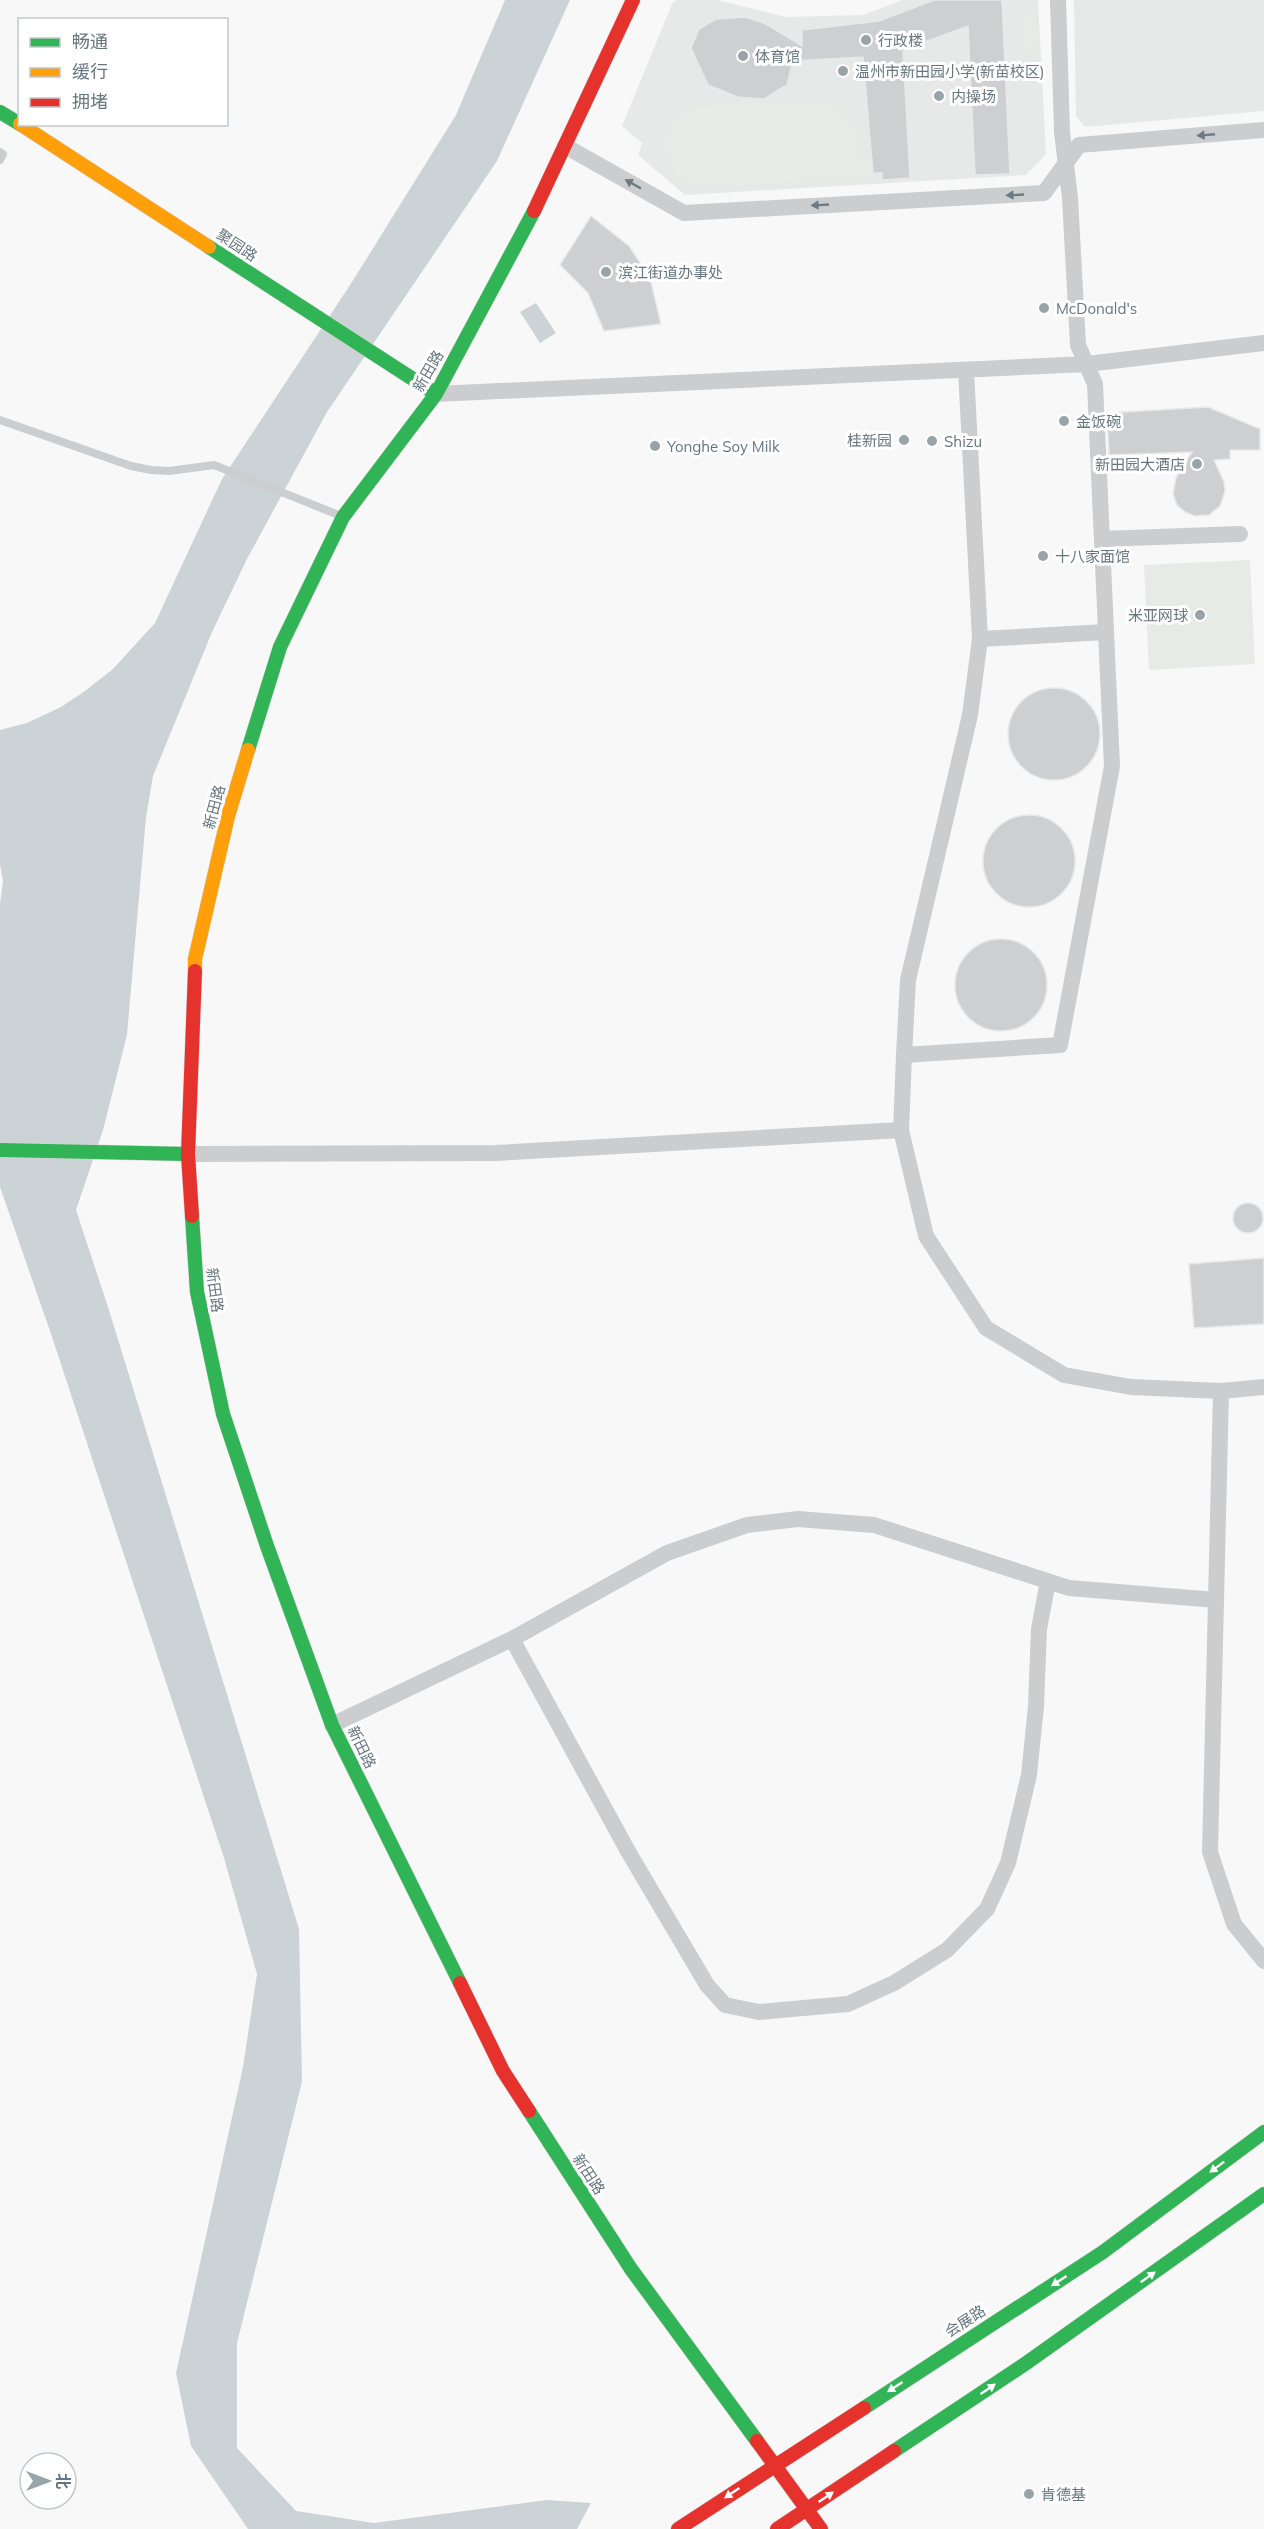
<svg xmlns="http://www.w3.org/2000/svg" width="1264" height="2529" font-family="Mulish,'Noto Sans SC',sans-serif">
<rect width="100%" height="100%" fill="#f8f8f8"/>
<path fill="#e7e8e8" d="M677,0H717L786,17L863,15L902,0H1038L1046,154L1026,175L685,195L638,155L642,143L622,126L672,4Z
M1074,0H1264V111L1085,127L1076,116Z"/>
<path fill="#e7eae5" d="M1035,14L1037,51L1021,52L1020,15Z
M820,99L838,107L857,131L854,157H870V178L697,188L677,177L667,162L664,137L676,116L696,106Z
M1250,560L1255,664L1149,670L1144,565Z"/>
<path fill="#cbd3d6" d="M505,0H570L497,161L327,412L247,559L212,632L153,776L146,817L127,1035L103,1130L76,1210L109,1310L299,1929L302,2082L237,2343V2448L296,2511L374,2523L547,2500L591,2503L577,2529H248L191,2446L176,2373L243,2067L257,1974L224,1858L51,1334L0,1187V904L3,881L0,864V730L27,723L61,707L85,691L113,669L155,623L222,479L352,282L456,115Z
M536,303L556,333L540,343L520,312Z"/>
<path fill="#cdcfd0" stroke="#e8e8e8" stroke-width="1.5" d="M934,0H1002L1010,174L975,175L968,26L903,50L910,178L882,180V173H873L863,57L793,61L787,85L764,99L738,97L708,85L691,48L699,29L716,19L745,17L766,24L802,46V30L879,21Z
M591,216L629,246L650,278L661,324L604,331L588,293L560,265Z
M1208,407L1260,429V450H1230V459L1214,460L1224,482L1225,491L1220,506L1209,515L1195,516L1185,512L1177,505L1173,494L1176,478L1192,452L1109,455L1107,413Z
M1008 734a46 46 0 1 1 92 0a46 46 0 1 1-92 0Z
M983 861a46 46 0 1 1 92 0a46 46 0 1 1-92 0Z
M955 985a46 46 0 1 1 92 0a46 46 0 1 1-92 0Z
M1233 1218a15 15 0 1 1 30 0a15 15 0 1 1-30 0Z
M1264,1258V1324L1194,1328L1189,1264Z"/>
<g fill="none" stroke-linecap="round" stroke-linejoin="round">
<g stroke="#d4d5d6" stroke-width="15">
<path id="fast" d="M0,112L20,124
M209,247L436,394
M248,750L280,647L343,517L436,394L534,211
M0,1150L188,1154
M192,1216L197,1292L223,1414L267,1546L332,1725L460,1983
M529,2111L631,2269L757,2441
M864,2408L1103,2252L1264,2132
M894,2451L1025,2364L1264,2194"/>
</g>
<g stroke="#d4d5d6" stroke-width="15">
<path id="slow" d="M20,124L209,247
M195,971V959L228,816L248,750"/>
</g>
<g stroke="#d4d5d6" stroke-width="15">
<path id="jam" d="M534,211L633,0
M192,1216L188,1154L195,971
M460,1983L503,2071L529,2111
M757,2441L821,2529
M678,2529L864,2408
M777,2529L894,2451"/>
</g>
<path stroke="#cbcdce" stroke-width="8" d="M0,152L3,154L0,160
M0,420L131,466L151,470L169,471L214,465L341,516"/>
<path stroke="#cbcdce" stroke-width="16" d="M565,146L684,213L1044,193L1079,145L1264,130
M966,370L980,639L970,715L908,980L904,1055L901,1130L926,1236L986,1328L1064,1375L1131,1387L1221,1391L1264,1387
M436,394L1087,364L1264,343
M1102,539L1240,534
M980,639L1106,632
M904,1055L1060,1045L1112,766L1095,384L1078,345L1070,198L1062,132L1058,0
M188,1154L495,1153L901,1130
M1221,1391L1210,1852L1234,1924L1264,1961
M512,1639L629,1853L707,1985L725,2005L759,2012L848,2004L894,1983L947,1950L987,1909L1008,1863L1029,1775L1036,1706L1039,1629L1048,1581
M332,1725L512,1639L667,1553L747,1525L798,1519L874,1525L1069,1588L1216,1600"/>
<use href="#fast" stroke="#30b455" stroke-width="14"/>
<use href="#slow" stroke="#ff9f0a" stroke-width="14"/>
<use href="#jam" stroke="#e5322d" stroke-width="14"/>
</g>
<defs><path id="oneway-solid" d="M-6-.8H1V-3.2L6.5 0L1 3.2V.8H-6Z" transform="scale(1.5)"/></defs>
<g fill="#6b7a83">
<use href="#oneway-solid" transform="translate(1206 135) rotate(175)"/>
<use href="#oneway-solid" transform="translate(633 184) rotate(-151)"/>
<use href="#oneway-solid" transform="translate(1015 195) rotate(177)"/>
<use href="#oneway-solid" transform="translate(820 205) rotate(177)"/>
</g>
<g fill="#fff">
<use href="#oneway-solid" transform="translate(1217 2167) rotate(143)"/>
<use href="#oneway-solid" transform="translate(1148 2277) rotate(-35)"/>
<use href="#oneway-solid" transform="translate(1059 2281) rotate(147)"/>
<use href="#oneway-solid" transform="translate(895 2387) rotate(147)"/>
<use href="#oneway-solid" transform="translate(988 2389) rotate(-34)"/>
<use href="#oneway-solid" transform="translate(732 2493) rotate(146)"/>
<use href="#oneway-solid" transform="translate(826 2497) rotate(-34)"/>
</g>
<g fill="#99a4a9" stroke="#fff" stroke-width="2">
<circle cx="866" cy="40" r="6"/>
<circle cx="743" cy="56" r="6"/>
<circle cx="843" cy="71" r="6"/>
<circle cx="939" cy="96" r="6"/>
<circle cx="606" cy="272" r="6"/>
<circle cx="1044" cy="308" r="6"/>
<circle cx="1064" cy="421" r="6"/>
<circle cx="904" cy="440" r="6"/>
<circle cx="932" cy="441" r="6"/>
<circle cx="655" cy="446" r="6"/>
<circle cx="1197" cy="464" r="6"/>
<circle cx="1043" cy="556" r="6"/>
<circle cx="1200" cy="615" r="6"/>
<circle cx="1029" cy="2494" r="6"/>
</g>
<g text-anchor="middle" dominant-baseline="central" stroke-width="6" stroke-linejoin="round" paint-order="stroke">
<g font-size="15" fill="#66767f" stroke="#fff" text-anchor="start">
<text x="878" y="40">行政楼</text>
<text x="755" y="56">体育馆</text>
<text x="855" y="71">温州市新田园小学(新苗校区)</text>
<text x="951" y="96">内操场</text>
<text x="618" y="272">滨江街道办事处</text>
<text x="1056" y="308">McDonald's</text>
<text x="1076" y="421">金饭碗</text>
<text x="892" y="440" text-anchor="end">桂新园</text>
<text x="944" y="441">Shizu</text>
<text x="667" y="446">Yonghe Soy Milk</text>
<text x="1185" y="464" text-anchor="end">新田园大酒店</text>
<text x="1055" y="556">十八家面馆</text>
<text x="1188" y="615" text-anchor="end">米亚网球</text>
<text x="1041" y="2494">肯德基</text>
</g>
<g font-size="15" fill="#66767f" stroke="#fff">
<text transform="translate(237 245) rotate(33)">聚园路</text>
<text transform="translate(428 371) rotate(-60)">新田路</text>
<text transform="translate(214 807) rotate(-75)">新田路</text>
<text transform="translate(215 1290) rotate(82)">新田路</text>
<text transform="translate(362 1747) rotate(64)">新田路</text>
<text transform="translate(589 2174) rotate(57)">新田路</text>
<text transform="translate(965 2321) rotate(-33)">会展路</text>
</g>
</g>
<rect x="18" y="18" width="210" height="108" fill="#ffffff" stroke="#c2c8cc" stroke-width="1.5"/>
<rect x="30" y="38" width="30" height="9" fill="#30b455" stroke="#c2c8cc" stroke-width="1.5"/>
<text x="72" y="48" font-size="18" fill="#66767f">畅通</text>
<rect x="30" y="68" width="30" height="9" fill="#ff9f0a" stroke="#c2c8cc" stroke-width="1.5"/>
<text x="72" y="78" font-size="18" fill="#66767f">缓行</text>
<rect x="30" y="98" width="30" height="9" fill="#e5322d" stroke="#c2c8cc" stroke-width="1.5"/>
<text x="72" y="108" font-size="18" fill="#66767f">拥堵</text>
<g transform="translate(48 2481) rotate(90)"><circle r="28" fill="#ffffff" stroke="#c2c8cc" stroke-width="1.5"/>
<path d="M0-4.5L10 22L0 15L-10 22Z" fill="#99a4a9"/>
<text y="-9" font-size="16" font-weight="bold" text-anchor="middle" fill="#66767f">北</text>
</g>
</svg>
